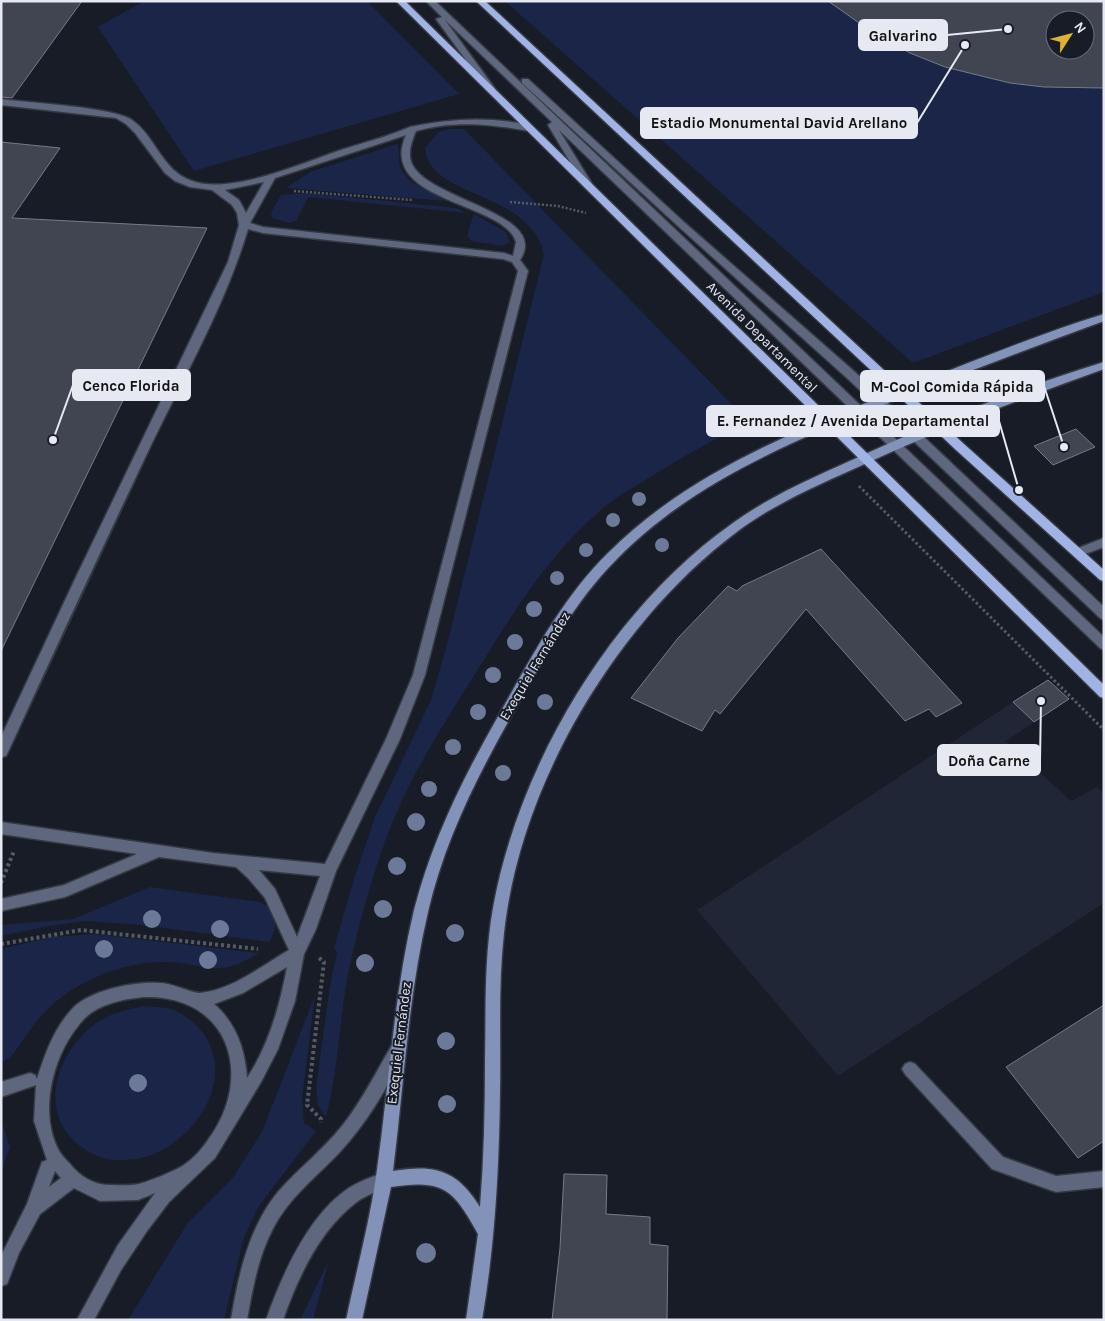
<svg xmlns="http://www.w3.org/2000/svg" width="1105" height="1321" font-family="Karla,sans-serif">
<rect width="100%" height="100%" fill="#181c27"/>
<path fill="#202636" d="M1013,702L1034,722L1006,741L1071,801L1097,787L1104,795V903L838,1076L697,910Z"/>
<path fill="#1a2547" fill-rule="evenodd" d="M144,1H367L459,94L194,171L98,27Z
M505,1H1104V292L913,363ZM1055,20H1085V50H1055Z
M448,129H464L749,422C712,441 676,460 641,483C630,489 618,496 608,504C551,551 515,609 477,671C453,709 429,746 409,786C382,839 366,898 352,956C339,1009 340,1064 326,1117L318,1105L316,1088L330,985L337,953L334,948L354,879L375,817L431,700L448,641L544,254C528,189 429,199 425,148L438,132Z
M397,144C400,149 398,159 400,166C408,187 431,190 447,201L286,188L310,172Z
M306,193L457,208L466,213L308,197L296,221L289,223L272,218L271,213L281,195Z
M474,214L506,232L510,242L502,246L471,241L467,235Z
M150,887L260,902C279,912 279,926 269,942L141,925L86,921L49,926L1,936V925L73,919Z
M95,934L259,953C215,981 207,962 163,962C124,962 76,981 48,1009C33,1023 23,1042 10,1058L1,1062V949L52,937Z
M315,995L302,1099L304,1123L316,1131L259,1206L244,1237L224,1320H128L187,1224L232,1179L262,1132Z
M144,1006C153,1007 163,1007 171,1009C181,1012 192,1020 199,1028C242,1077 192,1149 137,1159C120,1161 104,1161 89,1152C37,1122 51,1060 92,1026C107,1014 126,1010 144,1006Z
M1,1119L10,1147L1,1173Z
M329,1260L313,1320H300Z"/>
<path fill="#404551" stroke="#757b89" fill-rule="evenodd" d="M1,1H82L12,98L1,97Z
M828,1H1104V88L1044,87L1010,83L945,67L910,53L869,30ZM1055,20H1085V50H1055Z
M1,142L60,148L12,218L207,228L1,651Z
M1076,429L1095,447L1053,465L1034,446Z
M821,549L962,703L936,717L929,709L905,721L806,609L720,714L715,710L702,731L631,698L678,638L728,586L737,591L742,586Z
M1048,680L1069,699L1034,722L1013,702Z
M1104,1005V1141L1078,1158L1006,1067Z
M564,1174L607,1175L606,1214L650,1217V1244L668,1246L667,1320H552L560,1248Z"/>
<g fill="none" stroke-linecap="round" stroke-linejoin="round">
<g stroke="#353943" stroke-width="3">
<path id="service" d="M426,1H435L1104,637V650L1100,648L559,130L594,187L589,190L586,189L548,125L552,122L445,20L496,90L489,92L436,19L442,17Z
M522,79H528L685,223L856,373L1104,607V620L1100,618L848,379L679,227L522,83Z
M1,99C29,103 113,107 132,120C156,137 162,171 192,181C230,195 300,164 338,151C362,143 387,137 410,127C445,120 476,117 511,122C518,123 528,124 533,128L529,131C491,124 454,120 416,131C412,141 407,153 412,164C429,201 551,213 520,260L528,271L425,675L400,739L336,871L316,929L304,954L295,1001L278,1049L261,1082L215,1158L169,1202L147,1231L121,1270L94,1320H77L118,1245L155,1193L138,1200L100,1201L74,1188L40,1214L19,1253L7,1284L1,1286V1256L27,1204L42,1162L47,1160L34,1121L36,1085L1,1097V1082L30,1073L35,1075L37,1079C45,1054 54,1028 73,1008C91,990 135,981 160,983C172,983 191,993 200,993C233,990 261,966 289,950L265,898L248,878L236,867L159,857L65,897L1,911V899L64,885L137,854L1,834V822L213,853L325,864L386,739L413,675L518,271L512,262L503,259L263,233L248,229C226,303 186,373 152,443C103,546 55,649 8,752L6,756L1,757V737L76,577L228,262L239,225L237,213L232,205L212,190L190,187L175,181L165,173L135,133L126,124L116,118L1,105ZM406,135C376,202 505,202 516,242L513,256L504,253L263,227L250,223L275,178ZM264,182L246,213L239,200L225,190ZM259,870L320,876L297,937L275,889ZM287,967C280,1005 269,1045 247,1078C245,1049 236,1023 214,1004L243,993ZM143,997C230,994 255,1077 208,1140C202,1149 193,1159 184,1165C175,1171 150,1181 139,1184C130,1186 118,1185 109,1185C94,1185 79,1176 70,1164C66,1160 61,1155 58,1149C38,1109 54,1051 84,1019C98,1004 124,999 143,997ZM55,1171L61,1178L49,1187Z
M397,1043L402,1045L405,1050C389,1086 366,1124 339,1153C319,1174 295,1193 279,1218C260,1248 253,1285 247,1320H231C238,1276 249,1227 278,1192C298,1169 323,1150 342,1126C362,1101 376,1072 392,1045Z
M910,1062L915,1064L1003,1157L1056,1176L1104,1171V1187L1056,1192L992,1169L905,1074L902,1069L905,1064Z
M384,1172L390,1174L392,1180L390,1186C379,1191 368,1194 358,1201C320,1229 298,1277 283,1320H266C282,1275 308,1215 349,1188C360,1181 372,1177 384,1172Z"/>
</g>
<g stroke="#353943" stroke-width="3">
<path id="minor" d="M1104,538V547L1077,557L1071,553L1073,550Z"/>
</g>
<g stroke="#353943" stroke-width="3">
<path id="secondary" d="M1104,314V321C1031,348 959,375 888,403C790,442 691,483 616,560C574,602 546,655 517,706C480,771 445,838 428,912C408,997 404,1084 393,1171C435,1164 457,1170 480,1207C484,1158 485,1109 485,1060C486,1009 484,959 493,908C519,763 613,607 733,523C773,494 819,475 863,455C941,420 1022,387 1104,362V369C1024,398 945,427 867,463C823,483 777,502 738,531C670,582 616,649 574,723C538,788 512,860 504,933C498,986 501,1039 500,1092C499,1169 495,1244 482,1320H466L478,1234C453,1189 444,1179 391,1187L362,1320H346C356,1272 369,1225 376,1177C389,1088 393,998 414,910C432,840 464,776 500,713C531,658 562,598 608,553C694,467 810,425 922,381C982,358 1042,333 1104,314Z"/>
</g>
<g stroke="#353943" stroke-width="3">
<path id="primary" d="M396,1H405L1104,685V698L1100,697Z
M476,1H485L964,444L1104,570V581L1100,580L956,450Z"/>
</g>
<path stroke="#565a64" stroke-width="2.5" stroke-dasharray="2 2" stroke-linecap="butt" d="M294,191L412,200
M510,202L558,206L586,213"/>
<path stroke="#565a64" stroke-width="3" stroke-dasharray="2.5 2.5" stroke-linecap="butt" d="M859,486L1104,730"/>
<path stroke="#565a64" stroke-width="4" stroke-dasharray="3 3" stroke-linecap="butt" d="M1,883L14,851
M1,944L81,930L258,949
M319,958L324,962L307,1105L321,1119V1123"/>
<use href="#service" fill="#5e677e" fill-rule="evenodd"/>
<use href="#minor" fill="#5e677e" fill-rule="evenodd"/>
<use href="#secondary" fill="#8392b8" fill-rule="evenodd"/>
<use href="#primary" fill="#a0b3e4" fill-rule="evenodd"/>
</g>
<g fill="#6d7998">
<circle cx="639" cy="499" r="7"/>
<circle cx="613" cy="520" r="7"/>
<circle cx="662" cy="545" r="7"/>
<circle cx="586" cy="550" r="7"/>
<circle cx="557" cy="578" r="7"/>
<circle cx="534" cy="609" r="8"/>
<circle cx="515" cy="642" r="8"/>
<circle cx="493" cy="675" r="8"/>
<circle cx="545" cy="702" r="8"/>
<circle cx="478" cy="712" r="8"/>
<circle cx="453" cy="747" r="8"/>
<circle cx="503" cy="773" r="8"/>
<circle cx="429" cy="789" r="8"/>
<circle cx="416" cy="822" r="9"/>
<circle cx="397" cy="866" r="9"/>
<circle cx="383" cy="909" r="9"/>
<circle cx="152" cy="919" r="9"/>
<circle cx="220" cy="929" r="9"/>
<circle cx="455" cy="933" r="9"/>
<circle cx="104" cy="949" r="9"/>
<circle cx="208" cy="960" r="9"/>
<circle cx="365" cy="963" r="9"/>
<circle cx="446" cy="1041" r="9"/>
<circle cx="138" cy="1083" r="9"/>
<circle cx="447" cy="1104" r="9"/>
<circle cx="426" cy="1253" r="10"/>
</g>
<g text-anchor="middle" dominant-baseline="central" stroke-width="4" stroke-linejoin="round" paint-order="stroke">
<g font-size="14" fill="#e6e9f1" stroke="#181c27">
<text transform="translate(762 337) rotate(45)">Avenida Departamental</text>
<text transform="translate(535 666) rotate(-59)">Exequiel Fernández</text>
<text transform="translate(399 1043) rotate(-83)">Exequiel Fernández</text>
</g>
</g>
<path fill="none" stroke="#e6e9f1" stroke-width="2" d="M1008 29L947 35M965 45L917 123M53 440L73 385M1064 447L1044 386M1019 490L999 421M1041 701L1040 760"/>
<g fill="#e6e9f1" stroke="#181c27" stroke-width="2">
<circle cx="1008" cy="29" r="5"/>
<circle cx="965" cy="45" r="5"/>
<circle cx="53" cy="440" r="5"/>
<circle cx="1064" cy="447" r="5"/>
<circle cx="1019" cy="490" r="5"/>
<circle cx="1041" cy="701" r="5"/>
</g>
<g fill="#e6e9f1" stroke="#e6e9f1" stroke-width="2">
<rect x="859" y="20" width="88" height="30" rx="5"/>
<rect x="641" y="108" width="276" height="30" rx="5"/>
<rect x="73" y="370" width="117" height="30" rx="5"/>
<rect x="861" y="371" width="183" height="30" rx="5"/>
<rect x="707" y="406" width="292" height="30" rx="5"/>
<rect x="938" y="745" width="102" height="30" rx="5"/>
</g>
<g font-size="15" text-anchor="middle" font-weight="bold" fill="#111">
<text x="903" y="41">Galvarino</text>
<text x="779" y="128">Estadio Monumental David Arellano</text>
<text x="131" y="391">Cenco Florida</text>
<text x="952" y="392">M-Cool Comida Rápida</text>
<text x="853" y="426">E. Fernandez / Avenida Departamental</text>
<text x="989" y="766">Doña Carne</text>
</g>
<rect width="1105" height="1321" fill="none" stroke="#e6e9f1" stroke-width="5"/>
<g transform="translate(1070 35) rotate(54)"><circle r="24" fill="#181c27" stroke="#6a6e78"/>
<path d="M0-4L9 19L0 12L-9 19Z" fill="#ddb133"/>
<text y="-8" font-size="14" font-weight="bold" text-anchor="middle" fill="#e6e9f1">N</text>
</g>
</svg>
